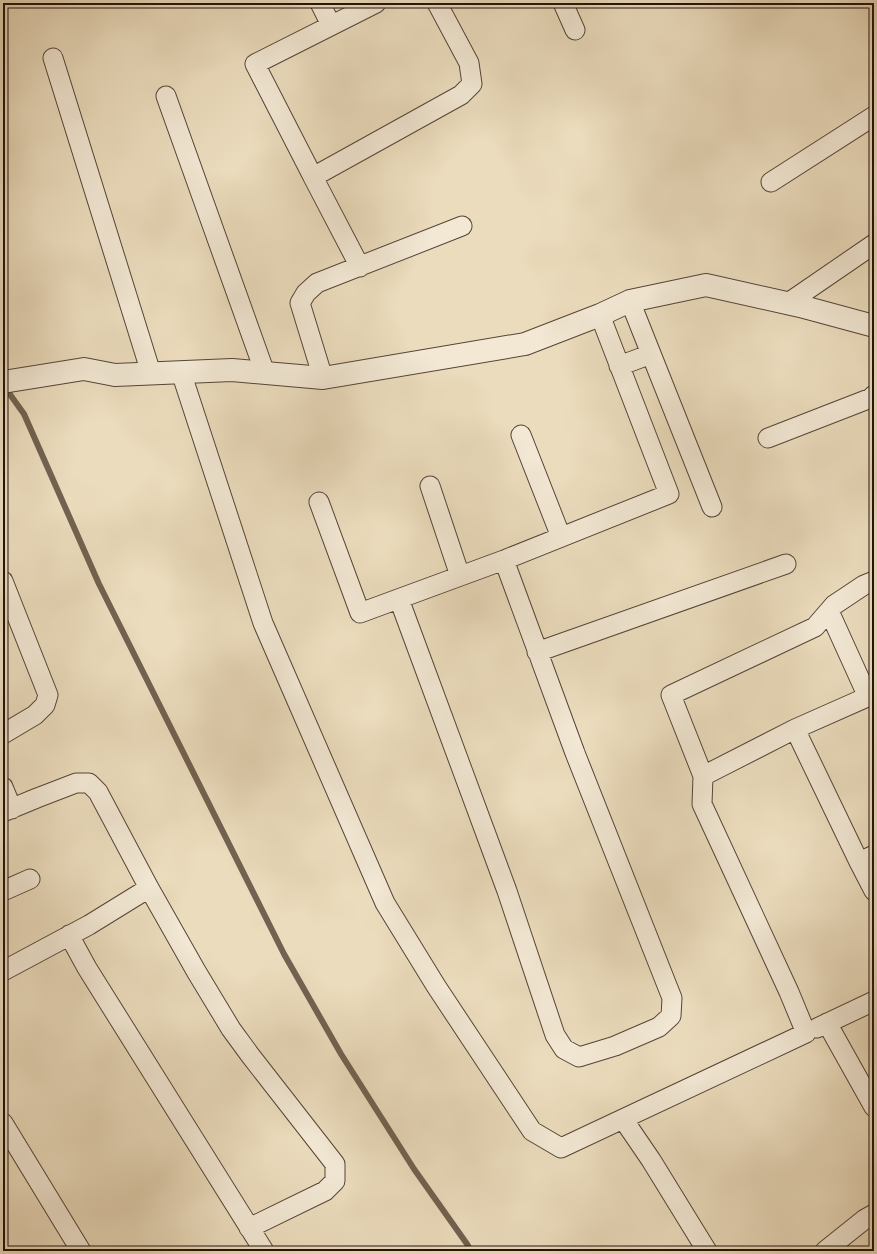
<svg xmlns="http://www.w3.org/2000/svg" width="877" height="1254" font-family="'IM FELL English',serif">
<rect width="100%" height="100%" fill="#ebdcbd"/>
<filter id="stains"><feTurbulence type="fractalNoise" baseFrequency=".005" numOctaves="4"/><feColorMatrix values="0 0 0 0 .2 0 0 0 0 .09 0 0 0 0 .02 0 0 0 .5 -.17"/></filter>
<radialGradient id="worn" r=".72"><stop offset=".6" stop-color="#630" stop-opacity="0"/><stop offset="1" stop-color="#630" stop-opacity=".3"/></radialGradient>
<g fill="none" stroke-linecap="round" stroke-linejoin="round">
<path stroke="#726251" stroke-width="6" d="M4,386L24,414L99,584L284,954L341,1054L414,1169L467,1244L471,1251"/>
<g stroke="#554437" stroke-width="21">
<path id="minor" d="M320,3L331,25
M376,3L255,64L313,177L461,95L472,84L469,63L437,3
M563,3L575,30
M53,58L151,373
M166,96L265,373
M313,177L360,267
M771,182L874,116
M630,301L712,507
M788,303L874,244
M619,366L651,354
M181,372L263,623L385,903L436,986L532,1131L561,1148L806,1033L789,992L702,804L703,776L671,695L815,627L834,605L864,585L874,581
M323,378L300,303L306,293L317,283L462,226
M521,435L561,537
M768,438L871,398L874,395
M430,486L460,576
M319,502L360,613L504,560L575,753L672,998L671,1016L659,1027L615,1046L579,1057L564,1049L555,1035L507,891L399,599
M504,560L669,494L600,315
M3,581L48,695L45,705L35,715L3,734
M829,611L868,697
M537,652L786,564
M795,729L874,694
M703,776L795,729L859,862
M3,787L12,809
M3,812L37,798L76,783H89L98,792L149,888L196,971L231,1029L250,1055L335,1164V1181L325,1191L249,1228
M874,855L859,862L874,891
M3,891L30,879
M69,935L87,968L264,1251
M3,971L89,925L149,888
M827,1023L874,1107
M817,1028L874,1001
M623,1119L651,1160L707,1251
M3,1123L81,1251
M825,1251L865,1219L874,1214"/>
</g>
<g stroke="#554437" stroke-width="24">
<path id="tertiary" d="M3,382L84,369L115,375L232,370L323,378L525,344L600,315L630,301L706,285L800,306L874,326"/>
</g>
<use href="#minor" stroke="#f2e8d4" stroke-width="19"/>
<use href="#tertiary" stroke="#f2e8d4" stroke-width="22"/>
</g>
<rect width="877" height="1254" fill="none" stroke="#ebdcbd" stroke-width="16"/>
<rect x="4" y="4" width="869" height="1246" fill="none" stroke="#23120a" stroke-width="2"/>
<rect x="8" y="8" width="861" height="1238" fill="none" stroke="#23120a"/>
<rect width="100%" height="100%" filter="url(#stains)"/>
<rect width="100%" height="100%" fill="url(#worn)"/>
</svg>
